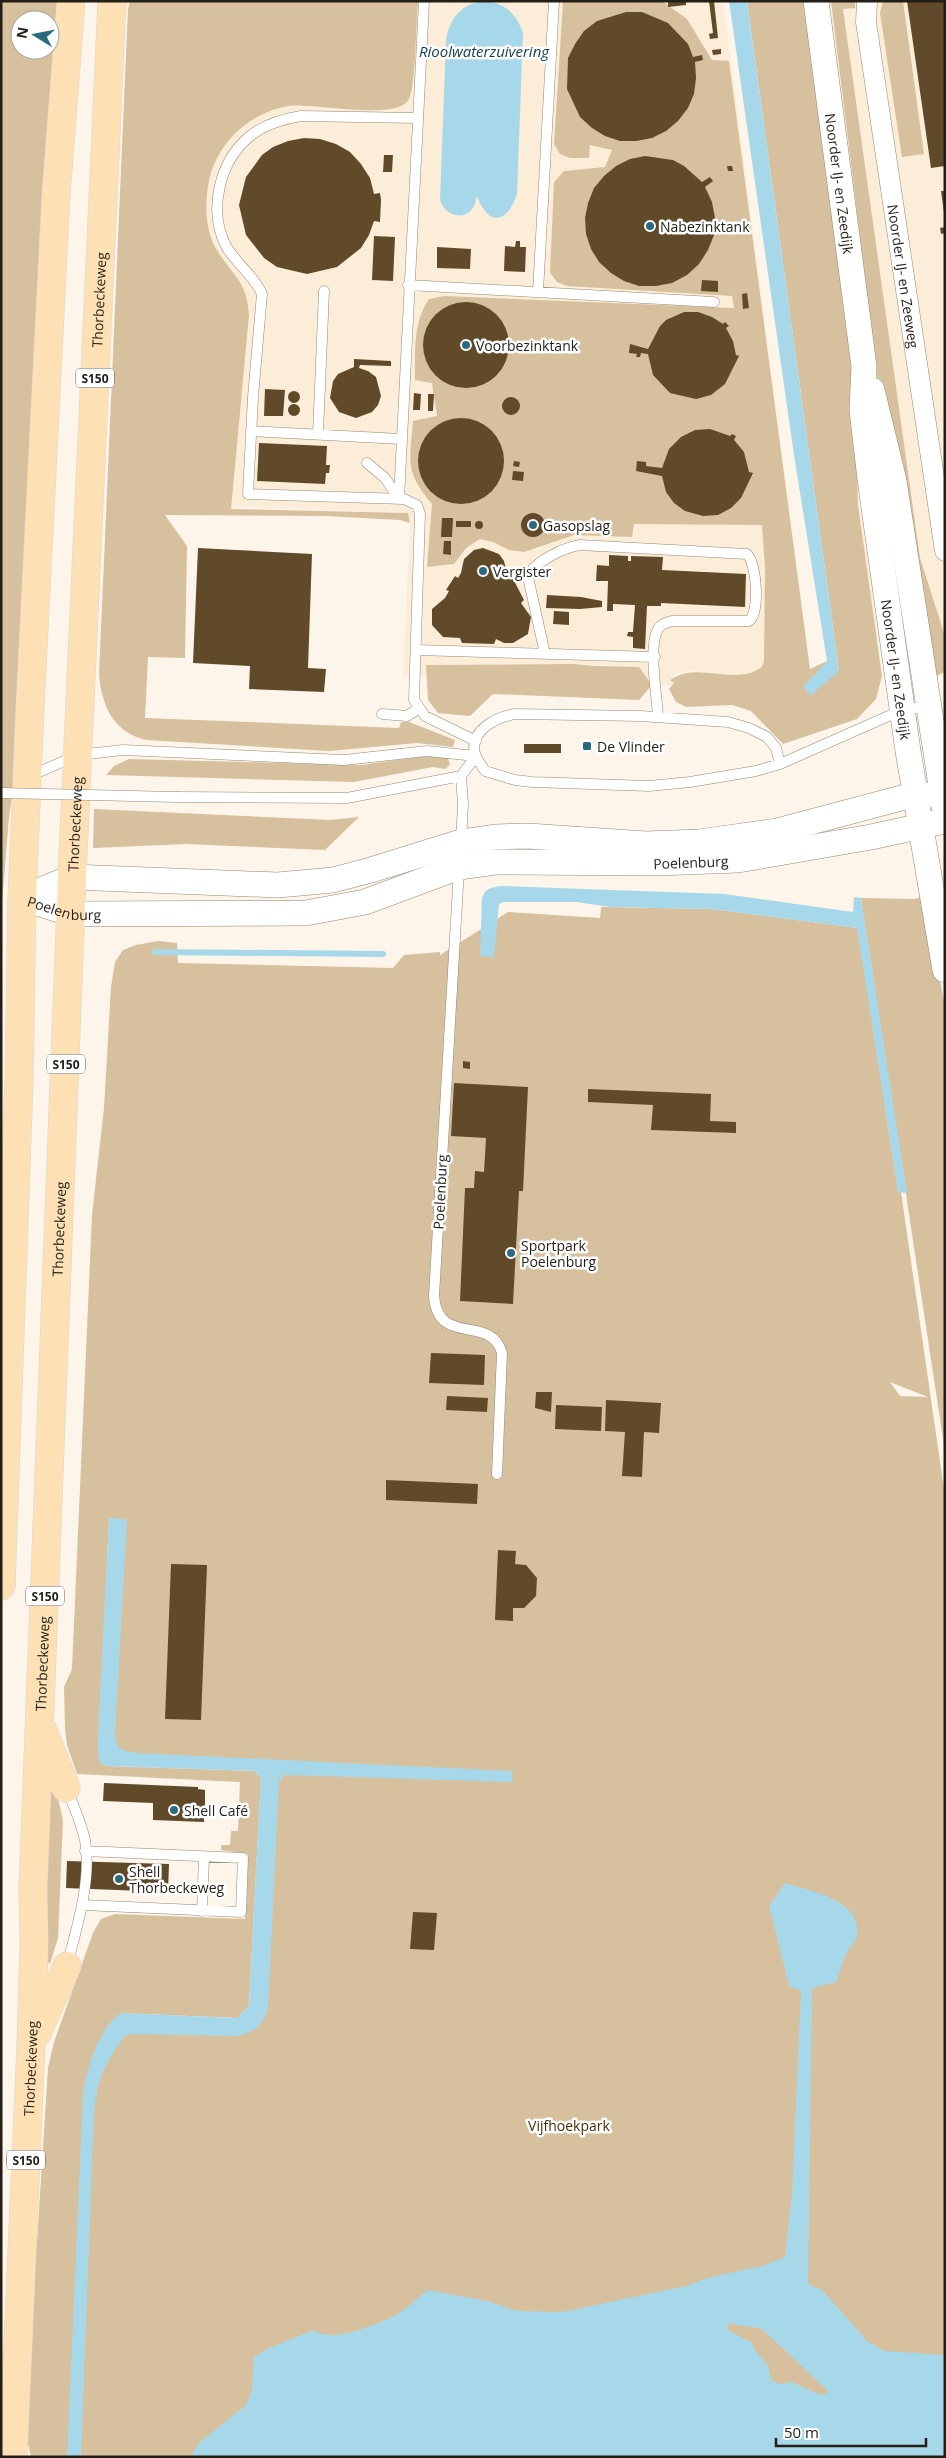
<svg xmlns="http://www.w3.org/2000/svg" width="946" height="2458" font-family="'Open Sans',sans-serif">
<rect width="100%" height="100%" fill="#fdf5e9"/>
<path fill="#fcedd8" d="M183,1H723L810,670L747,675L688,671L679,673L670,680L674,683L671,686L652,685L639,667L573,664L427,665V677L403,676L410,523L408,513L162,504Z
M783,1H945V630L870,642Z"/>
<path fill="#d7c09e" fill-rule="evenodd" d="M1,1H61L16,767L9,817L1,916ZM20,20H50V50H20Z
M130,1H418C416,21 416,85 409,99C397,122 313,102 288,106C266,110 244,122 230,139C216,155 209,173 207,194C205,213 207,235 218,252C235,278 247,282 249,315L231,509L408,513L410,523L400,520L325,516L165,515L187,546L185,658L148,657L145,718L399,728L401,722H409L455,740L453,747L417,743L329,751L146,740C113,732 102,706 99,675L128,9Z
M563,1H662L687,19L712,60L729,61L810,669L827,661L839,671L747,1H805L854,372L858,505L882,676L876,699L857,719L783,744L751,711L732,705L686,707L676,702L669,689L674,683L670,680C698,660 735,687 762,667L764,661L765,567L762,525L634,524L632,537L574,535L524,552L509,550L493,542L480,539L466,548L454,564L427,567L432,504C404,470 410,463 413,421L437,416L432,383L415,380C415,353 413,322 429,299L444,296L734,308L732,296L567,286L557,282L550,273L554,182L564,171L605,167L612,150L590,145L589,158H570L560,154L554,144Z
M831,1H855V8L843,9L920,558L945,636V672L935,677L880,399Z
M883,1H903L924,154L902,157L880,13Z
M573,664L596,666L639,667L652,685L639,700L493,694L470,716L438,713L428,700L426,665Z
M425,756L448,758L450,765L445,769L433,767L354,782L106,775L114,766L129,759L361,765Z
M94,809L330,820L359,817L325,850L186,844L93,848Z
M925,896L945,1008V1452L861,898L914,899Z
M601,907L712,909L858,928L898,1192H901L945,1496V2457H31L22,2417L26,2313L37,2242L48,2068L54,2042L93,1933L101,1919L115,1914L245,1919L248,1854L221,1850V1845H230L231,1831H238L240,1782L77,1774L67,1745L65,1729L64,1687L72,1669L92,1215L104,1108L111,987L115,962L123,950L136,945L158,941L177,943L178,963L393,968L404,955L440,952V955L508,912L600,918ZM890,1382L928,1397L900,1396ZM109,1518V1756L271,1767L251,2022L121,2013L237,2018L249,2006L261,1778L255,1771L107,1766L101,1763L103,1648Z
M56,1790L63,1820L58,1938L50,1964L42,1957L49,1793Z"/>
<path fill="#a7d8ea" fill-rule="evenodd" d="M489,1C508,6 517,15 523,33L517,194C507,225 488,226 477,196C476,199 475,204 473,208C462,222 445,215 440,200L446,40C450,16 464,1 489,1Z
M729,1H747L839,671L811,695L803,687L827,661L794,455Z
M500,886L724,894L853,912L854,897L861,898L907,1193L898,1192L857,928L712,909L610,907L576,902H503L499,904L494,957L480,956L482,898C485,888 491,888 500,886Z
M109,1518L127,1519L115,1734C115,1749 124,1751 137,1753L512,1771V1782L285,1775L279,1781L268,2008C263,2025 255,2032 238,2036L129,2034L124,2037C104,2065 98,2077 94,2112L81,2457H67L83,2094C86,2069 99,2027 121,2013L237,2018L249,2006L260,1793L261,1778L255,1771L107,1766L101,1763L98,1757V1736Z
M785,1883C810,1891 863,1900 857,1936C856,1942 852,1945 849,1949C843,1958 840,1972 836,1982L812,1988L808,2284L822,2290L868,2342L884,2351L945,2355V2457H190L200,2442L245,2406C255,2392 252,2373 254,2357L269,2348L314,2330C330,2344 376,2325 394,2316C406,2310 417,2298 428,2290L487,2301L518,2311L562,2312L686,2286L711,2277L762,2266L785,2257L792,2194L801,1991L789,1986L769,1906ZM728,2323L762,2329L829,2392L820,2395L792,2382L778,2384L771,2379L768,2366L755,2350L751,2342L727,2330Z"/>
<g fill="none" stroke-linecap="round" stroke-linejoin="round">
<path stroke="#a7d8ea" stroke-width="6" d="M155,952L383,954"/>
</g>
<path fill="#604a29" d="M668,1H686V5L668,7Z
M709,1H714L718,38L710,39L709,34L713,33Z
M907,1H945V166L931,168Z
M626,12H642L668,23L688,44L693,57L702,55L703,60L695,62L696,78L694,94L688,108L678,121L666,131L652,138L636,141H620L605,136L592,128L580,117L567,89L568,58L575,44L584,31L597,21Z
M721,49V54L713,55L712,50Z
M304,138L320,139L336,144L350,152L361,164L370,178L374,194L380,193L381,200L380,222L374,221L369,235L361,248L337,267L307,274L277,267L264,258L246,235L239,205L246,177L262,155L273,147L288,141Z
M384,155H393L392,172H383Z
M645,156L673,160L684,166L702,182L710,177L713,181L705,187L712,202L715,218L714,235L708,250L699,264L687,275L672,283L656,286H639L624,281L611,273L599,262L591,249L586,234L585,218L588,203L594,188L604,176L616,166L630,159Z
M727,166H732L733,171H728Z
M941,191H945V213H944Z
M945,227V233L941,234L940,228Z
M374,236L395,237L393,281L372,280Z
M516,241H520V247H526L525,272L504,271L505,246L515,247Z
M437,247L471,249L470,269L437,268Z
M702,280L718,281V292L701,291Z
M747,293L749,308L743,309L742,294Z
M423 345a43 43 0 1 1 86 0a43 43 0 1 1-86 0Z
M684,312H698L712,317L723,324L725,322L729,326L726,328L733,341L736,355L739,356L725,384L711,395L696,399L670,393L653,375L648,354L641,353L640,357H636L637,354L629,353L630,344L648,349L660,326L666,320Z
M525,344V349H519V345Z
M354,359L391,361V366L360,365L359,368L368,371L376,377L381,396L378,405L372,412L356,418L339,412L330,398L333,381L338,374L354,367Z
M265,389L285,390L283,416H264Z
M288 397a6 6 0 1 1 12 0a6 6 0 1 1-12 0Z
M414,393L421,394L420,410H413Z
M428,394H434L433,411H428Z
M502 406a9 9 0 1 1 18 0a9 9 0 1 1-18 0Z
M288 410a6 6 0 1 1 12 0a6 6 0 1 1-12 0Z
M418 461a43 43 0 1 1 86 0a43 43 0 1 1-86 0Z
M710,429L730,436L732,434L736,436L734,440L744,452L749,472L753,473L741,498L731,508L718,515L703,516L685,511L674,503L666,492L662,476L636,471L637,461L646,462V466L662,468L669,449L681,437L695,430Z
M259,443L327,446L326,465H330L329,473H326L325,484L257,481Z
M514,461L520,462L519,467L513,466Z
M513,471L524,472L523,481L512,480Z
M521 525a12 12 0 1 1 24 0a12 12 0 1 1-24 0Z
M442,518H453L452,537H441Z
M456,521H471V527H456Z
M475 525a4 4 0 1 1 8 0a4 4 0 1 1-8 0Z
M444,541H451V555L443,554Z
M198,548L312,554L308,668L326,669L324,692L249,689L250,666L193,663Z
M483,548L499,554L504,561L506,569H508L524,600L521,603L531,617L528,634L513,643H504L496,639L494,644L462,643L460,638L443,637L432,625V609L445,598L449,591L446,590L455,576L458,578L461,573L464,559L474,550Z
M609,555L628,556V561H631V556L663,557L662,570L746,574L745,607L661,603V606H647L645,649L633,648V637L627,636L628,632H633L635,605L613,604V611H607L608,581H596L597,565L609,566Z
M547,595L581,597L602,601V607L580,609L546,608Z
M554,611L569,612V625L553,624Z
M524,744H561V753H524Z
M463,1061L470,1062V1069L463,1068Z
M454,1083L528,1087L523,1191H519L513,1304L460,1301L465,1188H474L475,1171L484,1172L486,1138L451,1136Z
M588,1089L711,1094L710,1121L736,1122V1133L651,1130L653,1105L588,1102Z
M431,1353L485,1355L484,1385L429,1383Z
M536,1392H552L551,1412L535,1408Z
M447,1396L488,1398L487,1412L446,1410Z
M606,1400L661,1403L659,1433L644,1432L642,1477L622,1476L625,1432L605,1431Z
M556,1405L602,1407L601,1431L555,1429Z
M386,1480L478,1484L477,1504L386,1500Z
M498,1550L516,1551L515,1564L526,1565L537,1578L536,1596L524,1608H513V1621L495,1620Z
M171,1564L207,1565L201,1720L165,1719Z
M104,1783L198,1787V1789L205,1790V1810L208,1814L204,1817V1822L153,1820V1803L103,1801Z
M67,1861L169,1864L168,1892L66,1888Z
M413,1912L437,1913L434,1950L410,1949Z"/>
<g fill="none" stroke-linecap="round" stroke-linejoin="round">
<g stroke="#948775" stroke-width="11">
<path id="service" d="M417,118L301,116C283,119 264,124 249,137C219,162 208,211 226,246C236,264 254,275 262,294L253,397L248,494L404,499L417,505L420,514L414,700L425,716L476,741
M408,285L714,302
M538,292L554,1
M251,431L401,439
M318,434L324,291
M367,463L385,478L399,499
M399,499L424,1
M416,650L655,657
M545,654L528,577C533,562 565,547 580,545L747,554C757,564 760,612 749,621H672C666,623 661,624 658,629C648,646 657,696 658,716
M382,714L407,716L418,709
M780,764L776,748L767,737L749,728L728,722L640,716L515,714C497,717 469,730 475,754C477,760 482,766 485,771L515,780L532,782L649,786L690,782L756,771L780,764L902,710L929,706
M30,776L78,755L123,750L344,760L427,751L476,756
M177,797L347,798L461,776
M461,842L463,804L461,776L476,756
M459,869L434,1296C438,1348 491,1313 502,1353L497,1474
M67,1790C74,1806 81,1823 85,1840C92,1878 77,1928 67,1965
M83,1905L241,1912L243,1858L85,1851
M202,1911L204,1856"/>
</g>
<g stroke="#948775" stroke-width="21">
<g id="minor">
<path id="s1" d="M867,1L866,22L945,551"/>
</g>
</g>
<g stroke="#948775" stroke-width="26">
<g id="tertiary">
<path id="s2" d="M816,1L864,366L862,410L870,479L908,751L945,970"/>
<path d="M872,390L894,481L945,811"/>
<path id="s3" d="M22,898L72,914L306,913L365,902L459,867L495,862L657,863L738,860L871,837L945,821"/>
<path d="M22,898L72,877L278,885L333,880L371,870L461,842L495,837L528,836L646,844L699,842L777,831L905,797L942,794"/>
</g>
</g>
<g stroke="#d7d6d5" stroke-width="29">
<g id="primary">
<path d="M1,1586L19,1081L22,898L30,707L56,195L71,1"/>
<path d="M43,1731L66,1788"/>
<path d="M37,2033L67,1966"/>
<path id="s4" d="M13,2457L31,2045L34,1945L33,1889L72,877L112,1"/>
</g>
</g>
<use href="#service" stroke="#fff" stroke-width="10"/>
<use href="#minor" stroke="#fff" stroke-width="20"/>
<use href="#tertiary" stroke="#fff" stroke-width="25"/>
<use href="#primary" stroke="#fee0b5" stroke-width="28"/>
<g stroke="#948775" stroke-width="11" stroke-linecap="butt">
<path id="service-bridge" d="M1,793L177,797"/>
</g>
<use href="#service-bridge" stroke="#fff" stroke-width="10"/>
</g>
<g fill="#2a697e" stroke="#fff" stroke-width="2">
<circle cx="650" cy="226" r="5"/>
<circle cx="466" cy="345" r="5"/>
<circle cx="533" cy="525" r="5"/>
<circle cx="483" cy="571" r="5"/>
<rect x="582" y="741" width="10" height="10" rx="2.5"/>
<circle cx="511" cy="1253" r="5"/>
<circle cx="174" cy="1810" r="5"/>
<circle cx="119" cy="1879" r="5"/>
</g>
<g text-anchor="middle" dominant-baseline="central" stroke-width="5" stroke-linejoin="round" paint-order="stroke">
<g fill="#fff" stroke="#65625c" stroke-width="1">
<rect x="76" y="368.5" width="38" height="19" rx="4"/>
<rect x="47" y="1054.5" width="38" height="19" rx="4"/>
<rect x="26" y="1586.5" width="38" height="19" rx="4"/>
<rect x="7" y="2150.5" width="38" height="19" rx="4"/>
</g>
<g font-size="12" font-weight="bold" fill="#231e16">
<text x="95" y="378">S150</text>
<text x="66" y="1064">S150</text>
<text x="45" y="1596">S150</text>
<text x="26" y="2160">S150</text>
</g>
<g font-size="14" fill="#231e16" stroke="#fff">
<text stroke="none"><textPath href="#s2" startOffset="184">Noorder IJ- en Zeedijk</textPath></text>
<text stroke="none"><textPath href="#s1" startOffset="278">Noorder IJ- en Zeeweg</textPath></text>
<text stroke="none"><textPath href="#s4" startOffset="2159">Thorbeckeweg</textPath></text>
<text stroke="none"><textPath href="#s2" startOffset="674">Noorder IJ- en Zeedijk</textPath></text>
<text stroke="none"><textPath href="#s4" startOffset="1634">Thorbeckeweg</textPath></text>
<text stroke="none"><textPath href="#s3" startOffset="679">Poelenburg</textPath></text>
<text stroke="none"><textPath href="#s3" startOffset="44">Poelenburg</textPath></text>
<text transform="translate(440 1192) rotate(-87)">Poelenburg</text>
<text stroke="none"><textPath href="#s4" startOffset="1229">Thorbeckeweg</textPath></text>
<text stroke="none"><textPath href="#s4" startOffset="794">Thorbeckeweg</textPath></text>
<text stroke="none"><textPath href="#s4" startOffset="389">Thorbeckeweg</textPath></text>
</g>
<g font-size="14" fill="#231e16" stroke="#fff" text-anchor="start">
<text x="660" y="226">Nabezinktank</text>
<text x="476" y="345">Voorbezinktank</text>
<text x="543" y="525">Gasopslag</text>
<text x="493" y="571">Vergister</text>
<text x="597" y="746">De Vlinder</text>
<text x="521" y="1245">Sportpark<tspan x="521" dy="16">Poelenburg</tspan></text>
<text x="184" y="1810">Shell Café</text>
<text x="129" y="1871">Shell<tspan x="129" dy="16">Thorbeckeweg</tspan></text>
</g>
<g font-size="14" fill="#472e00" stroke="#fff">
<text x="569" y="2125">Vijfhoekpark</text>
</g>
<g font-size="15" font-style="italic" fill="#16404e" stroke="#fff">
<text x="484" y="51">Rioolwaterzuivering</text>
</g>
</g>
<rect width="946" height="2458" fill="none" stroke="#231e16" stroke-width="5"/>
<g transform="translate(35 35) rotate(280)"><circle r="24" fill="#ffffff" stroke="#a7a5a2"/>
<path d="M0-4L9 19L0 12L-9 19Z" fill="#2a697e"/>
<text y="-8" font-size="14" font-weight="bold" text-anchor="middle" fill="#231e16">N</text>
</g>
<path d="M776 2438v8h150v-8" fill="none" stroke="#231e16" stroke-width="2.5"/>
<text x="784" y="2438" font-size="15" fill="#231e16" stroke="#ffffff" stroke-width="4" paint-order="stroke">50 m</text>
</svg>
